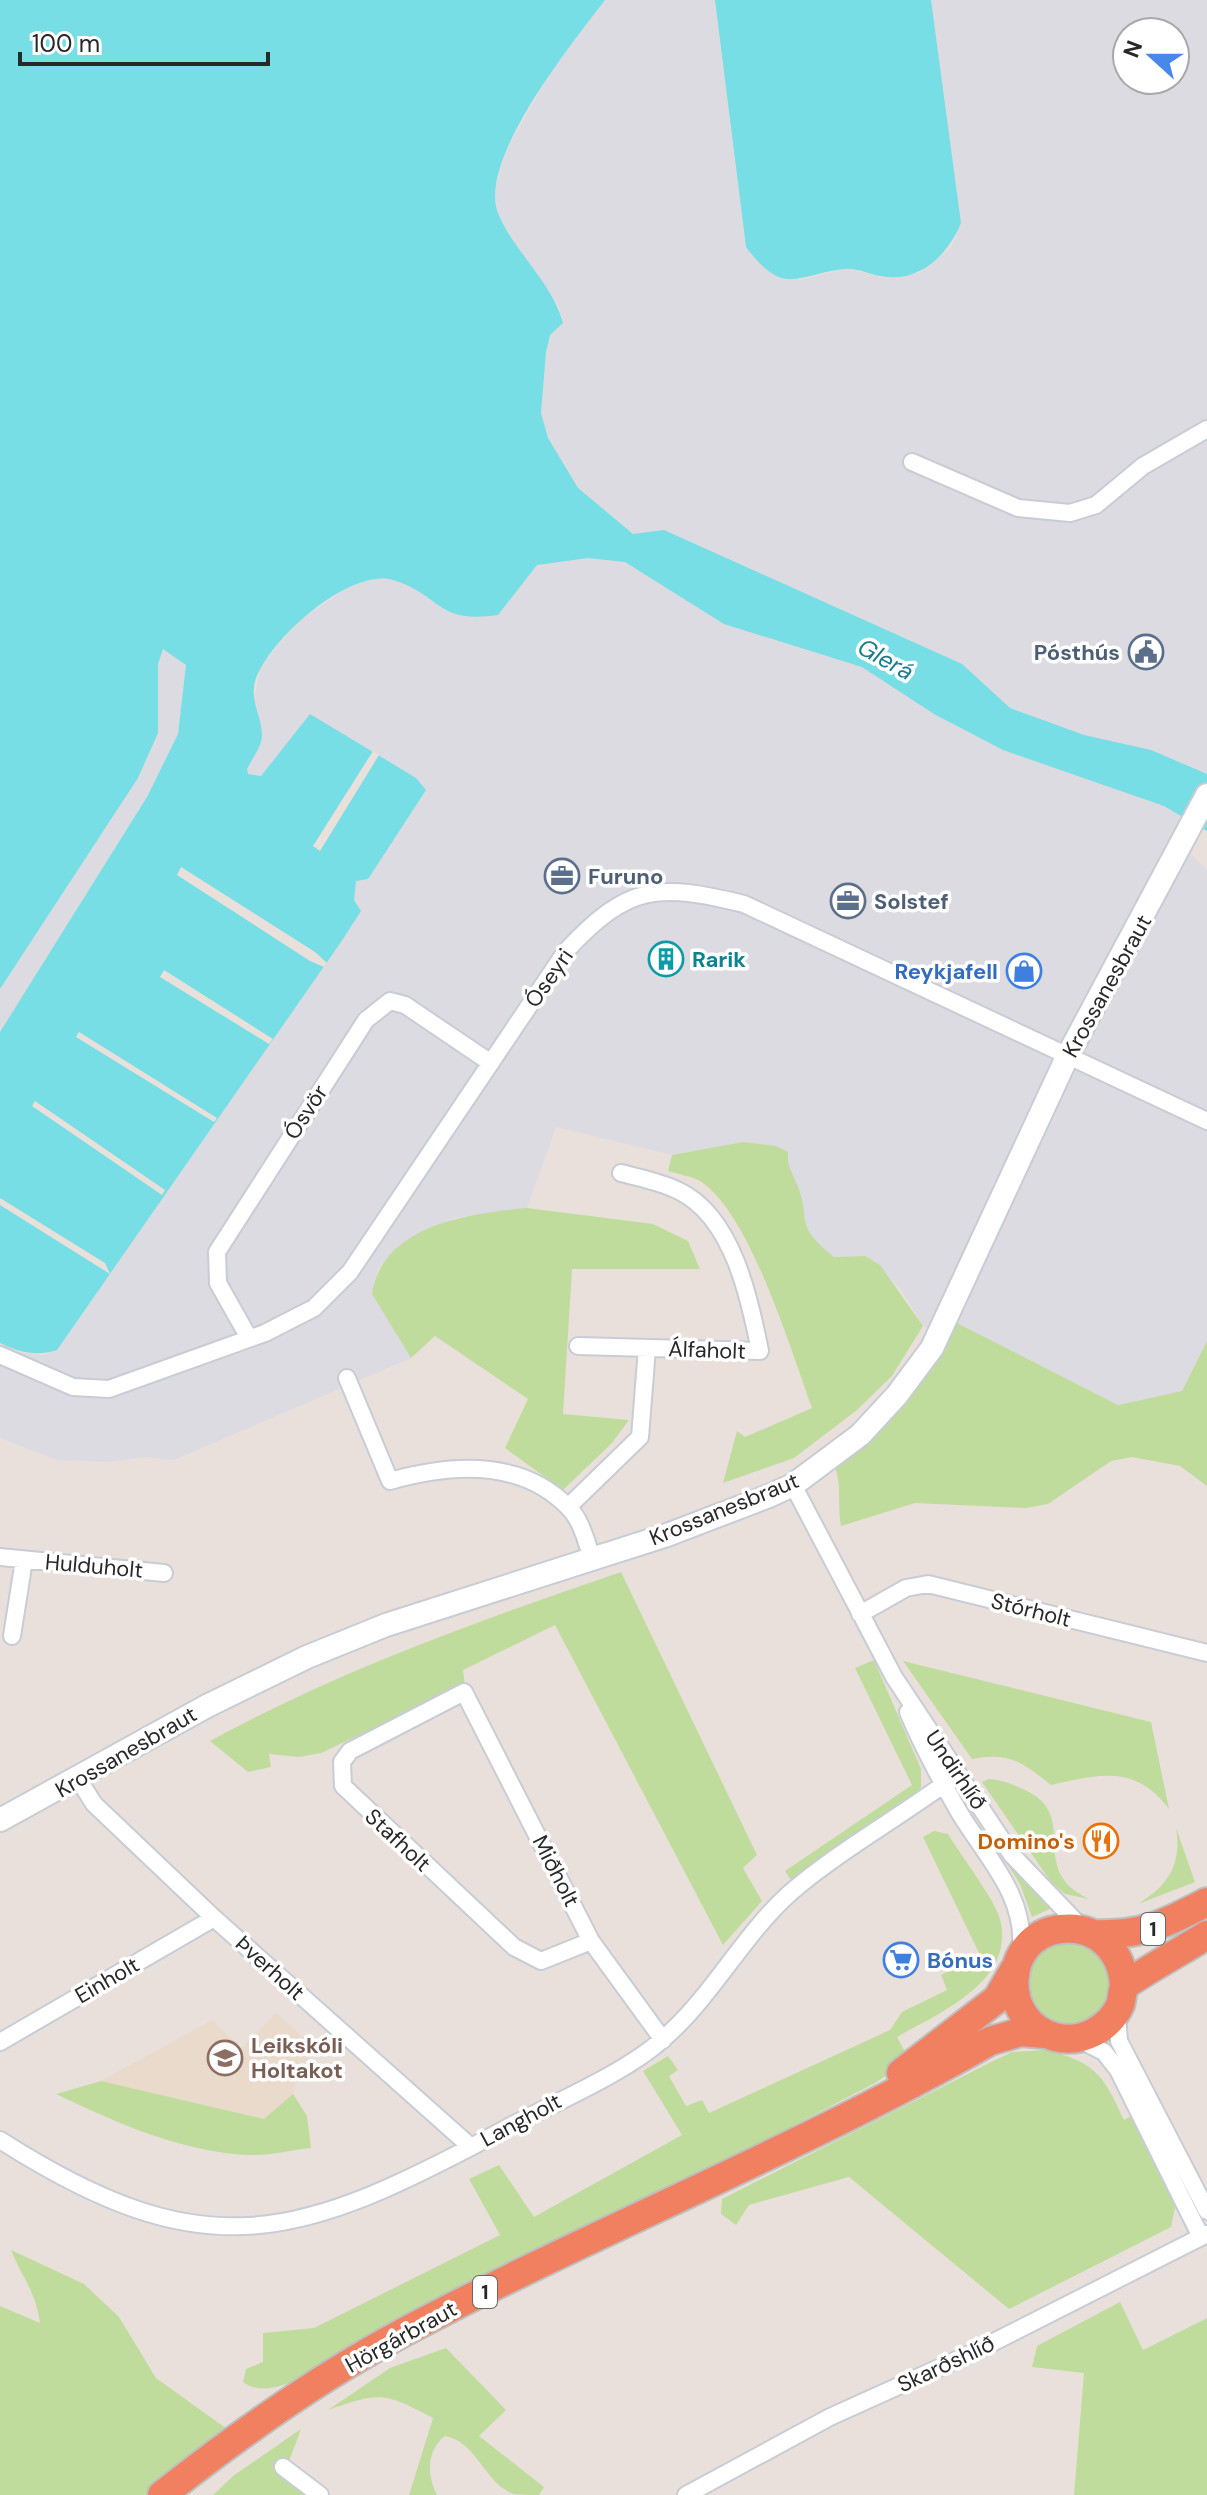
<svg xmlns="http://www.w3.org/2000/svg" width="1207" height="2495" font-family="'DM Sans',sans-serif">
<rect width="100%" height="100%" fill="#eae0db"/>
<path fill="#dcdbe2" fill-rule="evenodd" d="M605,0H715L746,247L800,280L847,268L885,278L919,273L950,249L961,223L931,0H1207V808L1186,849L1207,870V1341L1182,1391L1118,1405L957,1323L948,1339L923,1326L900,1288L865,1256L834,1257L814,1240L803,1224L796,1181L776,1146L743,1142L672,1155L556,1127L527,1208L454,1218L440,1227L418,1233L378,1268L372,1294L411,1358L174,1460L146,1457L109,1462L57,1460L0,1438V1343L20,1352L42,1355L57,1350L341,942L356,881L333,729L310,714L261,776L248,775L246,769L261,742L253,703L261,665L298,622L352,584L374,578L390,579L498,615L537,565L578,488L548,438L541,413L546,352L550,335L563,323L559,307L521,255L498,213L493,195L504,154L552,69ZM1127,32H1175V80H1127Z
M164,648L186,665L178,734L147,797L0,1032V989L138,778L158,733V664Z"/>
<path fill="#eadacc" d="M276,2013L317,2049L298,2070L293,2094L264,2119L101,2081L212,2020L241,2048Z"/>
<path fill="#bfdc9c" d="M743,1142L776,1146L788,1152C787,1166 791,1170 796,1182C813,1221 791,1222 834,1257L865,1256L880,1265L923,1326L892,1376L857,1410L794,1458L723,1483L737,1431L745,1437L812,1408C792,1353 748,1207 698,1180C689,1176 678,1174 668,1171L672,1155Z
M527,1208L653,1224L688,1241L700,1269H572L563,1414L629,1420L612,1443L563,1490L505,1448L528,1399L435,1336L411,1358L372,1294C382,1225 470,1213 527,1208Z
M957,1323L1118,1405L1182,1391L1207,1341V1486L1180,1466L1132,1457L1111,1461L1048,1504L1026,1508L915,1503L841,1526C837,1504 842,1487 835,1466L907,1402Z
M621,1572L757,1855L743,1868L762,1901L723,1945L555,1625L463,1670L465,1685L321,1753L299,1757L269,1754L271,1767L248,1772L210,1741C340,1670 481,1620 621,1572Z
M874,1660L921,1769V1787L915,1796L791,1880L785,1871L912,1785L855,1668Z
M903,1661L1151,1722L1169,1809C1135,1764 1100,1774 1051,1785C1022,1762 1010,1752 972,1759Z
M989,1779C1003,1780 1012,1784 1025,1790C1082,1816 1025,1869 1089,1899L1065,1894L1051,1882L982,1782Z
M974,1812L1025,1881L1054,1907L1032,1917L1020,1884Z
M1176,1828L1195,1882L1138,1904C1168,1886 1182,1864 1176,1828Z
M934,1831L948,1834C960,1854 995,1900 1000,1919C1016,1982 939,2013 897,2037L906,2054L894,2070L875,2083L500,2279L302,2377C284,2386 260,2395 243,2382L246,2369L263,2362V2333L314,2328L500,2235L469,2179L499,2165L534,2217L682,2135L643,2071L668,2056L678,2070L669,2076L686,2106L702,2100L709,2113L890,2030L902,2012L947,1990L941,1975L980,1955L923,1837Z
M1027 1982a41 41 0 1 1 82 0a41 41 0 1 1-82 0Z
M1046,2050C1096,2063 1103,2074 1124,2120L1135,2114L1176,2203L1171,2227L1009,2309L849,2177L749,2205L736,2225L721,2214L722,2199L991,2062L1012,2052Z
M101,2081L264,2119L293,2094L307,2116L311,2148C291,2150 269,2156 249,2155C181,2152 117,2123 56,2094Z
M11,2250L84,2284L119,2317L156,2378L227,2429L145,2495H0V2306L40,2323C35,2289 23,2280 11,2250Z
M1120,2302L1143,2350L1207,2318V2495H1074L1084,2373L1032,2367L1037,2346Z
M446,2348L506,2410L479,2436L544,2487L539,2495C532,2495 521,2495 514,2494C484,2484 478,2442 445,2436C426,2451 427,2475 437,2495H409L433,2418C383,2392 381,2392 328,2410L390,2368Z
M301,2429L288,2464L314,2495H213L233,2476Z"/>
<path fill="#76dee4" d="M0,0H605C573,42 477,160 498,213C514,252 552,282 563,323L550,335L546,352L541,413L548,438L578,488L633,534L664,530L962,664L1010,708L1084,735L1151,750L1207,774V831L1164,806L1003,750L934,714L862,667L724,624L625,562L588,558L537,565L498,615C435,624 442,595 393,580C349,567 266,642 255,682C249,704 266,722 261,742C258,751 251,761 247,769L248,774L261,776L310,714L416,778L426,790L368,879L356,881L354,900L361,911L341,942L57,1350C35,1357 20,1352 0,1343V1032L147,797L178,734L186,665L163,649L158,664V733L138,778L0,989Z
M715,0H931L961,223C948,255 919,284 880,276C869,274 855,267 844,269C795,275 784,297 746,247Z"/>
<path fill="#eae0db" d="M373,751L379,755L320,851L313,846Z
M181,867L315,952L327,963L324,967L310,961L177,875Z
M164,970L273,1039L269,1044L160,977Z
M79,1032L217,1118L214,1122L76,1037Z
M35,1101L165,1190L162,1195L32,1106Z
M0,1198L105,1263L110,1274L0,1205Z"/>
<g fill="none" stroke-linecap="round" stroke-linejoin="round">
<g stroke="#c7ccd5" stroke-width="20">
<path id="street" d="M912,462L1018,508L1070,513L1096,505L1143,466L1207,429
M249,1338L218,1283L217,1252L366,1020L390,1001L405,1005L491,1063
M578,1346L760,1351C750,1300 733,1217 679,1191C662,1182 640,1178 621,1173
M0,1355L73,1387L109,1389L265,1333L314,1308L350,1272L566,951C628,884 658,883 744,904L1207,1121
M347,1378L390,1481C450,1464 520,1458 568,1507C581,1519 586,1541 592,1558
M793,1485L894,1677L1012,1855L1081,1927
M568,1507L640,1437L647,1348
M0,1557L164,1573
M860,1614L906,1588L928,1584L1207,1653
M12,1636L24,1560
M908,1712C923,1747 940,1779 959,1812C986,1857 1026,1895 1021,1950
M79,1780L94,1804L214,1918L471,2147
M591,1941L541,1961L514,1947L343,1786L342,1762L350,1751L464,1692L591,1941L663,2040
M1117,2014L1119,2041L1207,2211
M1078,2039L1104,2052L1118,2070L1201,2237
M0,2042L214,1918
M0,2140C208,2273 300,2239 505,2129C553,2103 624,2074 663,2039C712,1997 742,1936 790,1893C841,1849 904,1815 958,1774
M283,2467L320,2495
M686,2495L830,2417L974,2352L1207,2234"/>
</g>
<g stroke="#c7ccd5" stroke-width="26">
<path id="secondary" d="M0,1820L207,1706L307,1657L386,1625L667,1535L769,1496L793,1485L860,1435L897,1395L932,1348L1068,1055L1207,795"/>
</g>
<g stroke="#bebebe" stroke-width="32">
<path id="highway" d="M1093,1934C1142,1936 1165,1924 1207,1902
M1124,1987C1123,1952 1098,1925 1061,1929C1002,1935 998,2022 1055,2037C1081,2044 1109,2029 1120,2005C1122,2000 1122,1991 1124,1987C1129,1980 1195,1943 1207,1935
M901,2073L997,1999L1014,1970
M162,2495C238,2435 318,2378 404,2332C597,2230 800,2149 990,2041L1021,2032L1045,2034"/>
</g>
<use href="#street" stroke="#fff" stroke-width="16"/>
<use href="#secondary" stroke="#fff" stroke-width="22"/>
<use href="#highway" stroke="#f08060" stroke-width="28"/>
</g>
<defs>
<g id="civic-ring" transform="scale(1.8)"><circle r="9.5" fill="#fff" stroke="#5c6f8a" stroke-width="1.5"/><path d="M-.6-6.5H3V-4.5H.6V-3L4-1V1h2V6H-6V1h2V-1L-.6-3ZM-1.2 2.5V6h2.4V2.5Z" fill="#5c6f8a"/></g>
<g id="office-ring" transform="scale(1.8)"><circle r="9.5" fill="#fff" stroke="#5c6f8a" stroke-width="1.5"/><path d="M-6-3h4V-5.5h4V-3h4V5H-6ZM-1-4.5V-3h2v-1.5ZM-6 0V1H6V0Z" fill="#5c6f8a"/></g>
<g id="building-ring" transform="scale(1.8)"><circle r="9.5" fill="#fff" stroke="#0f9aa8" stroke-width="1.5"/><path d="M-4-6H4V6H1V3H-1V6H-4ZM-2.5-4.3h1.7v1.8h-1.7ZM.8-4.3h1.7v1.8H.8ZM-2.5-1h1.7V.8h-1.7ZM.8-1h1.7V.8H.8Z" fill="#0f9aa8"/></g>
<g id="shop-ring" transform="scale(1.8)"><circle r="9.5" fill="#fff" stroke="#3f7fe0" stroke-width="1.5"/><path d="M-5-2.5h2.3a2.7 3.5 0 0 1 5.4 0H5L5.5 6h-11ZM-1.5-2.5h3a1.5 2.3 0 0 0-3 0Z" fill="#3f7fe0"/></g>
<g id="restaurant-ring" transform="scale(1.8)"><circle r="9.5" fill="#fff" stroke="#e8710a" stroke-width="1.5"/><path d="M-5-6h1v4h1v-4h1v4h1v-4h1v5L-1.5 .5V6h-2V.5L-5-1ZM5-6V6H3V1.5H1.5Q1.5-4 5-6Z" fill="#e8710a"/></g>
<g id="supermarket-ring" transform="scale(1.8)"><circle r="9.5" fill="#fff" stroke="#3f7fe0" stroke-width="1.5"/><path d="M-6-5.5h2.5l.6 2H6L4.5 2H-2.5L-4.4-4H-6ZM-1.5 3.2a1.3 1.3 0 1 0 .1 0ZM3 3.2a1.3 1.3 0 1 0 .1 0Z" fill="#3f7fe0"/></g>
<g id="school-ring" transform="scale(1.8)"><circle r="9.5" fill="#fff" stroke="#8d6e63" stroke-width="1.5"/><path d="M0-5L7-2L0 1L-7-2ZM-4 1L0 2.5L4 1V4Q0 6-4 4Z" fill="#8d6e63"/></g>
</defs>
<g fill-rule="evenodd">
<use href="#civic-ring" x="1146" y="652"/>
<use href="#office-ring" x="562" y="876"/>
<use href="#office-ring" x="848" y="901"/>
<use href="#building-ring" x="666" y="959"/>
<use href="#shop-ring" x="1024" y="971"/>
<use href="#restaurant-ring" x="1101" y="1841"/>
<use href="#supermarket-ring" x="901" y="1960"/>
<use href="#school-ring" x="225" y="2058"/>
</g>
<g text-anchor="middle" dominant-baseline="central" stroke-width="7" stroke-linejoin="round" paint-order="stroke">
<g fill="#fff" stroke="#686868" stroke-width="2">
<rect x="1141" y="1913" width="24" height="32" rx="6"/>
<rect x="473" y="2276" width="24" height="32" rx="6"/>
</g>
<g font-size="20" font-weight="bold" fill="#282828">
<text x="1153" y="1929">1</text>
<text x="485" y="2292">1</text>
</g>
<g font-size="22" font-weight="bold" fill="#4e5e75" stroke="#fff" text-anchor="start">
<text x="1120" y="652" text-anchor="end">Pósthús</text>
<text x="588" y="876">Furuno</text>
<text x="874" y="901">Solstef</text>
</g>
<g font-size="22" font-weight="bold" fill="#0d838f" stroke="#fff" text-anchor="start">
<text x="692" y="959">Rarik</text>
</g>
<g font-size="22" font-weight="bold" fill="#366cbe" stroke="#fff" text-anchor="end">
<text x="998" y="971">Reykjafell</text>
<text x="927" y="1960" text-anchor="start">Bónus</text>
</g>
<g font-size="22" fill="#282828" stroke="#fff">
<text transform="translate(549 978) rotate(-55)">Óseyri</text>
<text transform="translate(1107 986) rotate(-61)">Krossanesbraut</text>
<text transform="translate(306 1112) rotate(-57)">Ósvör</text>
<text transform="translate(707 1350) rotate(2)">Álfaholt</text>
<text transform="translate(724 1509) rotate(-22)">Krossanesbraut</text>
<text transform="translate(94 1566) rotate(5)">Hulduholt</text>
<text transform="translate(1031 1610) rotate(14)">Stórholt</text>
<text transform="translate(126 1752) rotate(-30)">Krossanesbraut</text>
<text transform="translate(956 1770) rotate(56)">Undirhlíð</text>
<text transform="translate(398 1840) rotate(43)">Stafholt</text>
<text transform="translate(556 1871) rotate(63)">Miðholt</text>
<text transform="translate(270 1968) rotate(42)">Þverholt</text>
<text transform="translate(107 1980) rotate(-30)">Einholt</text>
<text transform="translate(521 2120) rotate(-28)">Langholt</text>
<text transform="translate(401 2337) rotate(-29)">Hörgárbraut</text>
<text transform="translate(946 2364) rotate(-25)">Skarðshlíð</text>
</g>
<g font-size="22" font-weight="bold" fill="#c56008" stroke="#fff" text-anchor="end">
<text x="1075" y="1841">Domino's</text>
</g>
<g font-size="22" font-weight="bold" fill="#785e54" stroke="#fff" text-anchor="start">
<text x="251" y="2045">Leikskóli<tspan x="251" dy="25">Holtakot</tspan></text>
</g>
<g font-size="24" font-style="italic" fill="#187d8d" stroke="#fff">
<text transform="translate(886 659) rotate(29)">Glerá</text>
</g>
</g>
<g transform="translate(1151 56) rotate(291)"><circle r="38" fill="#ffffff" stroke="#a9a9a9" stroke-width="2"/>
<path d="M0-6L14 30L0 20L-14 30Z" fill="#4888ea"/>
<text y="-12" font-size="22" font-weight="bold" text-anchor="middle" fill="#282828">N</text>
</g>
<path d="M20 52v12h248v-12" fill="none" stroke="#282828" stroke-width="4"/>
<text x="32" y="52" font-size="24" fill="#282828" stroke="#ffffff" stroke-width="6" paint-order="stroke">100 m</text>
</svg>
